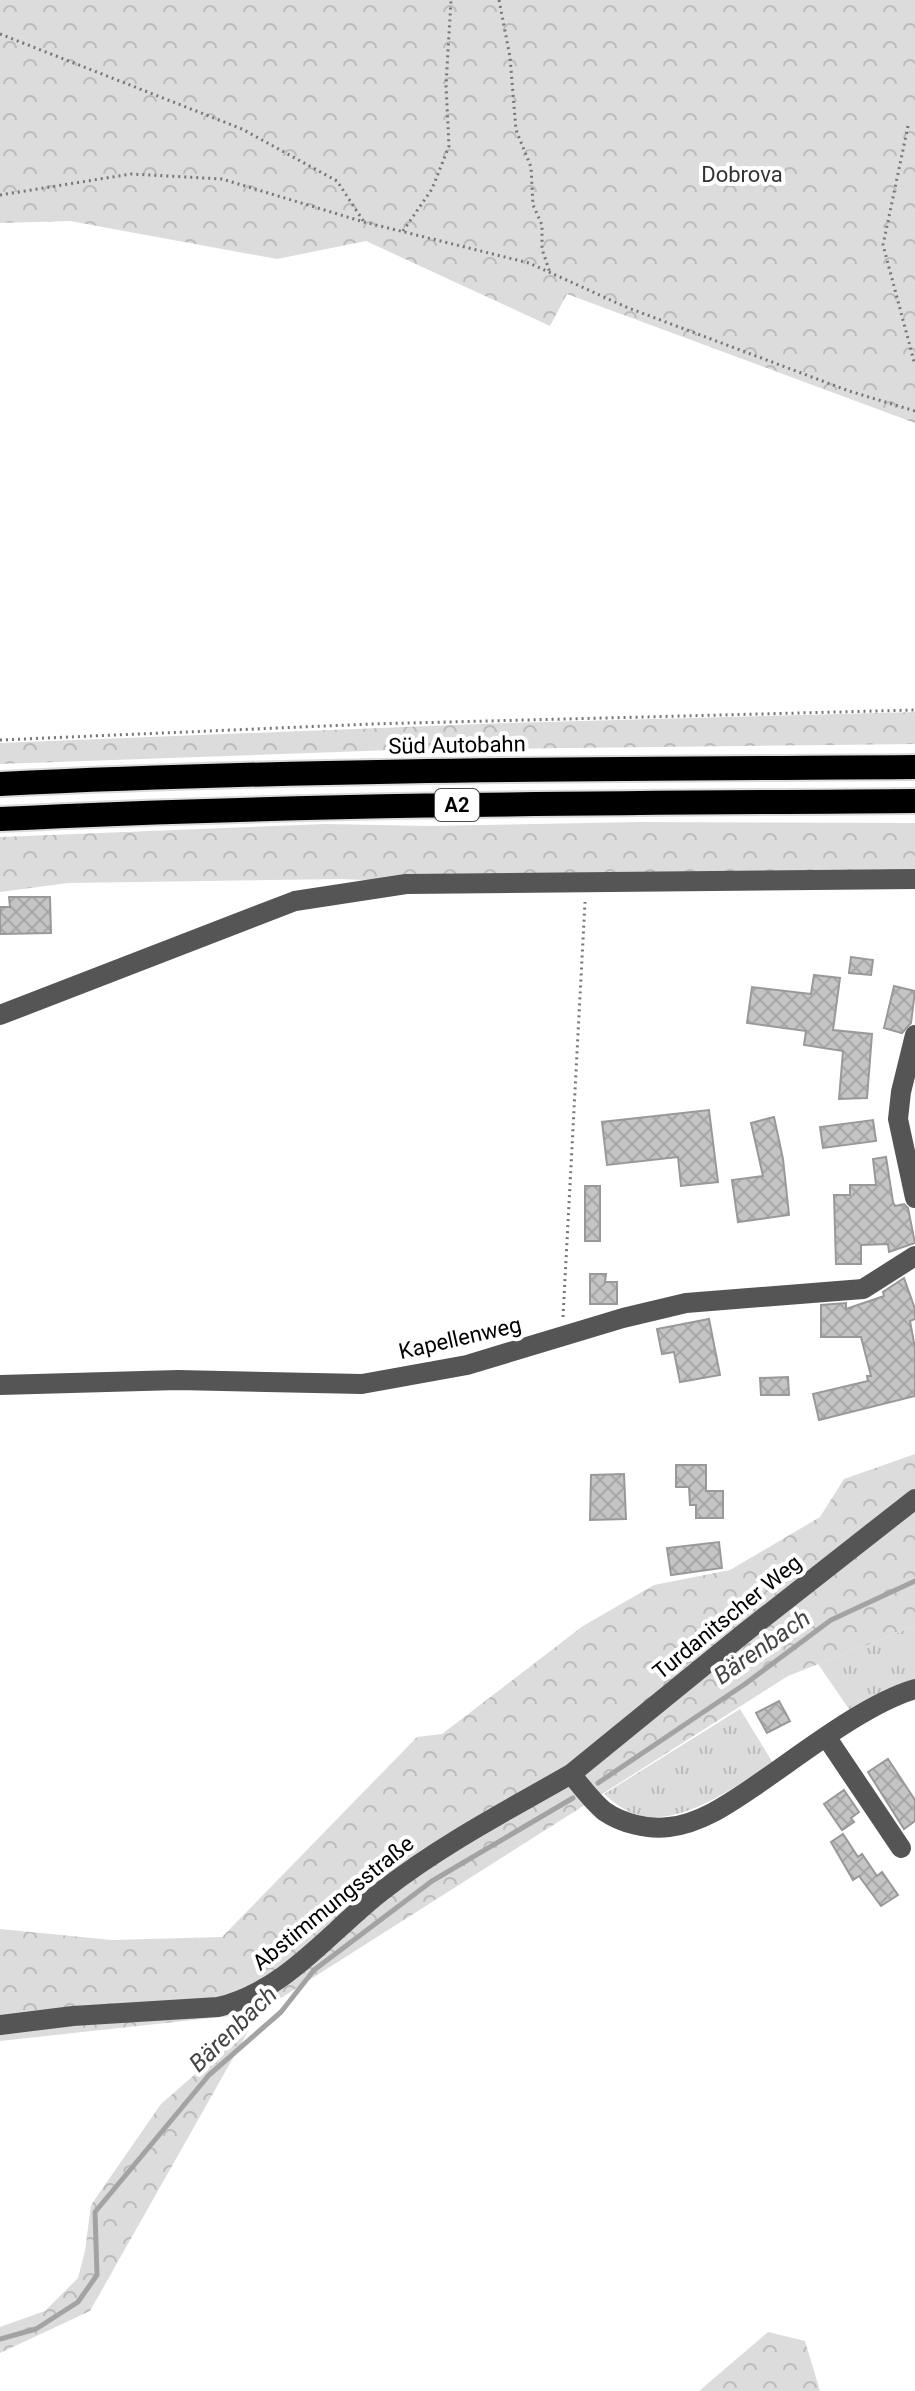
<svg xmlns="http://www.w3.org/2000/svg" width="915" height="2391" font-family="Roboto,sans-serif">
<defs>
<pattern id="grass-tufts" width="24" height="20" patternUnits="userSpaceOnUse" patternTransform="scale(2)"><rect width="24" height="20" fill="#dcdcdc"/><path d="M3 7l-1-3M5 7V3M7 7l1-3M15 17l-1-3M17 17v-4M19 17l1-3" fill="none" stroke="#bbb"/></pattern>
<pattern id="forest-crowns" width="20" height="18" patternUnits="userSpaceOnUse" patternTransform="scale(2)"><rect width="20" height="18" fill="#dcdcdc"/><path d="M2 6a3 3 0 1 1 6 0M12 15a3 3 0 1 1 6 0" fill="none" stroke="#bbb"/></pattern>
<pattern id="building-cross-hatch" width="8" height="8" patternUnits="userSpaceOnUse" patternTransform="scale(2)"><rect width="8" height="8" fill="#c4c4c4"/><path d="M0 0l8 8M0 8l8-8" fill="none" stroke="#a7a7a7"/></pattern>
</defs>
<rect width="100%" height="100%" fill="#fff"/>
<path fill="url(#grass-tufts)" d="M915,1626V1680L851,1712L818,1664Z
M740,1709L773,1763C735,1786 670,1837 624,1809C617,1805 610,1799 604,1794Z"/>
<path fill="url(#forest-crowns)" d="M0,0H915V423L567,294L550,326L366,241L277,259L70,221L0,223Z
M915,712V744L393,750L0,764V743L505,723Z
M639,822L915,823V872L397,881L339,879L68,883L0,892V837L326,824L430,826Z
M915,1454V1626L788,1676L259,2012L90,2311L0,2353V2327L45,2311L78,2278L85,2251L91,2205L161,2104L232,2042L230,2016L0,2041V1929L112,1940L222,1937L417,1737L442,1734L583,1626L654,1585L730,1570L820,1517L844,1479Z
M768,2332L805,2341L820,2391H699Z"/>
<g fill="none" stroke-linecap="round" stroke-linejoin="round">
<path stroke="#a3a3a3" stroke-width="5" d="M598,1783L745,1684L831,1620L915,1581
M0,2339L36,2329L78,2302L97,2275L95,2212L209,2075L281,2012L314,1970L432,1881L573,1798"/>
</g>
<path fill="url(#building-cross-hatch)" stroke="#999" stroke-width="2" d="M9,897H50L51,933L0,934V907H10Z
M851,957L873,960L871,975L849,973Z
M814,975L840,978L833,1030L872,1034L867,1098L839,1099L843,1051L804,1045L806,1031L747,1023L752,987L811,994Z
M894,986L915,991L911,1023L902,1033L884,1028Z
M709,1110L718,1182L681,1186L678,1157L607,1165L602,1122Z
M774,1117L783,1159L789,1215L738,1222L732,1180L763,1176L751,1123Z
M873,1120L876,1141L823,1148L820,1127Z
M886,1157L893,1202L895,1206L904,1204L908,1208L915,1243L889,1252L888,1244L861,1245V1264H836L834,1195H850V1185H876L873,1159Z
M585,1186H600V1241H585Z
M590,1274H606L605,1282H617V1304H590Z
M904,1278L915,1309V1319L910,1321L915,1348V1396L819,1420L813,1394L868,1381L867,1376H871L861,1337H821V1305L846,1303V1309L884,1296L883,1292Z
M709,1319L720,1375L680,1382L674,1352L662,1354L657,1329Z
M788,1377L789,1395H761L760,1378Z
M676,1465H706V1491H723V1518H696V1505H690L689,1487H676Z
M624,1474L626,1519L590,1520L591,1475Z
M719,1542L722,1568L671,1575L667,1548Z
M779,1701L790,1721L767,1733L756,1713Z
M888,1759L915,1800V1821L904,1829L868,1772Z
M844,1790L859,1812L851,1818L854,1822L842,1830L824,1804Z
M843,1834L858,1857L862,1854L877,1876L882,1872L898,1895L881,1906L859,1876L853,1880L831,1842Z"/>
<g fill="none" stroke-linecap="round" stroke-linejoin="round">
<g stroke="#dbdbdb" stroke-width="28">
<path id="highway" d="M0,784C305,769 610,769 915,767
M0,819C305,804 610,803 915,801"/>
</g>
<path stroke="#777" stroke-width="3" stroke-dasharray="2 4" stroke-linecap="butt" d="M499,0L510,57L516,130L531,167L533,205L542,225V249L550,273
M0,34L242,129L337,181L364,222
M908,126L883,245L915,365
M0,195L131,174L222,179L364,222L529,263L626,307L849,391L915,411
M403,231L432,189L449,146L446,85L451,0
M0,740L371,724L915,710
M563,1317L585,902"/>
<path stroke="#555" stroke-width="20" d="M0,1015L295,901L406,884L915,879
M915,1035L901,1092L898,1119L915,1198
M0,1385L178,1380L362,1384L467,1365L623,1318L686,1303L863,1289L915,1256
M827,1738L901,1848
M571,1774L743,1634L915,1499
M0,2025L73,2016L218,2007C286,1991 329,1932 382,1891C441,1845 506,1811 571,1774C581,1786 592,1801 604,1811C621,1823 648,1830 669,1827C699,1824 727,1805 752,1788C798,1757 864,1704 915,1689"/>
<use href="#highway" stroke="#000" stroke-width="24"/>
</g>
<g text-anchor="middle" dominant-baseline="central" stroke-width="8" stroke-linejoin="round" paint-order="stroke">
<rect fill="#fff" stroke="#4c4c4c" stroke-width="2" x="435" y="789" width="44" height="32" rx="6"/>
<g font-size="20" font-weight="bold" fill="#000">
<text x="457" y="805">A2</text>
</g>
<g font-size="22" fill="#333" stroke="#fff">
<text x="742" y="174">Dobrova</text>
</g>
<g font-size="22" fill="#000" stroke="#fff">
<text transform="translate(457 745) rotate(-1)">Süd Autobahn</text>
<text transform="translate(460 1338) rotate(-13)">Kapellenweg</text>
<text transform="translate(727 1617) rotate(-39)">Turdanitscher Weg</text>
<text transform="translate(333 1903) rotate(-39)">Abstimmungsstraße</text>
</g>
<g font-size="24" font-style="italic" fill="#444" stroke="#fff">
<text transform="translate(762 1647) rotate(-35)">Bärenbach</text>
<text transform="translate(233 2029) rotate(-44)">Bärenbach</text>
</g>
</g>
</svg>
